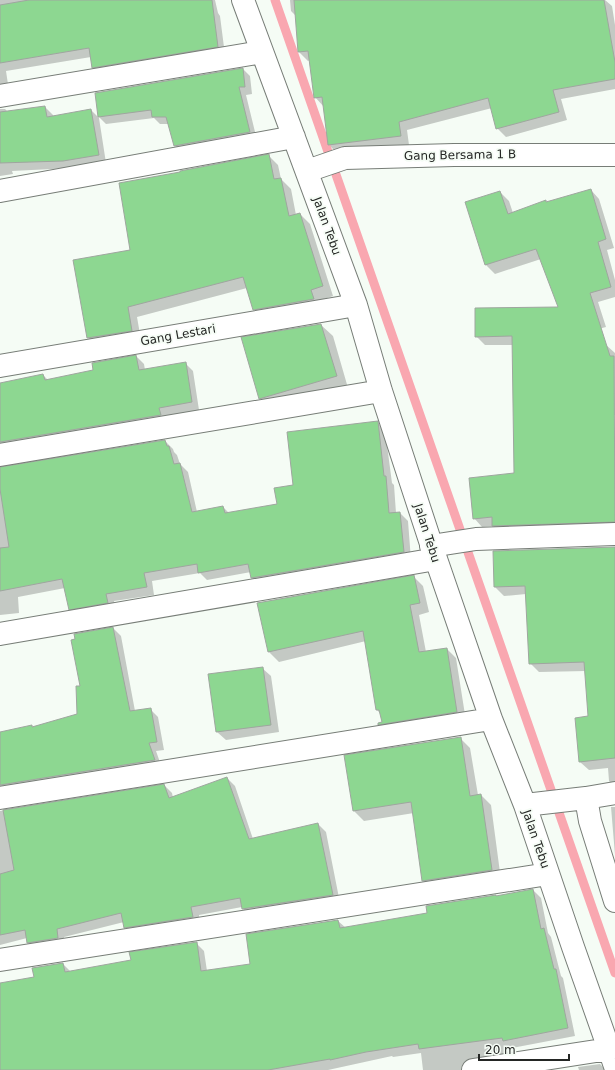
<svg xmlns="http://www.w3.org/2000/svg" width="615" height="1070" font-family="'DejaVu Sans',sans-serif">
<rect width="100%" height="100%" fill="#f5fcf5"/>
<path fill="#0003" d="M0,0H215L218,13L220,16L225,55L100,75L92,67L91,57L6,71L9,91L0,94Z
M290,0H605L612,6L615,25V89L561,99L567,120L506,137L497,128L492,108L407,130L409,145L337,153L329,145L324,107L315,97L310,60L308,61L299,52L296,16L291,11Z
M243,69L250,76L252,94L246,95L257,140L182,153L175,146L169,124H160L154,118L106,124L99,117Z
M45,107L53,115V117L91,110L99,118L106,163L72,168L12,171L13,174L0,176V109H5L8,112Z
M268,155L278,165L281,179L291,189L296,215L300,214L310,224L333,296L321,300L323,309L264,319L254,309L247,288L137,317L141,340L98,348L88,338L74,261L131,250Z
M591,190L599,199L614,248L607,250L615,280V297L598,302L606,327L579,334L605,344L615,353V415L550,422L552,445L615,444V530L502,534L493,526L482,527L474,518L515,474L513,345H485L476,336L559,308L541,259L495,274L486,265L466,203L500,192L509,201L513,213L545,201L547,203Z
M321,325L333,336L348,388L271,410L260,398Z
M136,356L144,364L145,370L185,363L193,371L199,410L166,416L168,423L0,453V384L43,375L48,380L94,371Z
M377,422L385,430L392,483L394,485L396,513H400L408,521L411,560L260,586L252,578L251,572L207,580L200,573L152,581L154,595L114,601L116,610L78,617L70,609L65,588L18,597L19,613L0,615V468L165,441L173,449L174,452L177,455L180,464L188,472L197,512L223,507L229,513L278,504L294,486Z
M615,547V787L609,781L608,768L589,770L580,762L589,717L586,671L539,672L530,663L526,594L504,596L495,587Z
M414,577L423,586L429,612L419,615L426,652L447,649L456,658L466,721L389,734L379,724L383,722L381,714L377,710L366,641L279,662L269,652L258,603Z
M113,628L121,636L135,711L150,709L158,717L164,750L156,751L162,768L0,796V733L31,726L33,727L78,715L81,687Z
M262,668L271,676L279,732L226,740L217,732Z
M460,738L470,748L478,795H481L491,805L501,880L433,890L423,881L414,813L364,821L354,811Z
M227,778L235,786L253,839L318,824L326,832L340,903L251,917L243,909L242,907L199,915L200,925L133,935L125,927L124,922L64,937L66,946L36,951L28,943L27,938L0,945V811L164,785L172,793L173,798Z
M611,807H615V856V855Z
M533,890L541,898L548,933L551,937L561,976L563,978L575,1036L507,1049L510,1061L472,1070H423L421,1053L393,1057L392,1056L328,1070H0V984L35,978L63,964L71,972L132,961L196,943L204,951L207,971L252,965L338,921L346,928L428,914L496,897Z
M600,1064L606,1070H579L578,1067Z"/>
<g fill="none" stroke-linecap="round" stroke-linejoin="round">
<path stroke="#f9a7b0" stroke-width="9" d="M275,0L615,973"/>
</g>
<path fill="#8dd791" stroke="#9fa69f" d="M29,0H212L218,47L92,68L89,48L0,63V5Z
M294,0H604L615,62V79L553,90L559,112L496,129L488,98L399,122L401,136L328,145L322,97L314,98L308,51L298,52Z
M243,68L245,87H239L250,132L174,146L166,117H152L151,110L98,117L95,93Z
M45,106L47,117L91,109L99,155L63,161L0,163V112Z
M269,154L274,179L281,178L289,216L300,213L323,286L311,290L314,299L253,310L243,277L128,307L132,331L87,338L73,260L130,250L119,183L180,172V171Z
M591,189L606,239L598,242L611,287L590,293L610,356H614L615,522L492,526V517L473,519L469,478L514,473L512,336L475,337V308L558,307L536,249L485,265L465,202L500,191L508,214L546,200V202Z
M321,324L337,376L259,399L241,337Z
M136,355L139,370L186,362L192,402L159,408L161,415L0,442V383L43,374L45,380L93,370L92,363Z
M378,421L384,476H386L389,513L400,512L404,552L251,578L248,564L198,573L197,564L144,573L147,587L106,594L108,603L69,610L62,579L0,591V548L9,547L0,489V467L165,440L167,446H169L174,464L180,463L192,512L223,506L225,513L277,504L274,488L293,485L287,432Z
M615,547V758L579,762L575,718L588,716L584,662L529,664L525,586L494,587L493,551Z
M414,575L420,603L410,605L419,652L447,648L457,712L378,725V723L382,722L379,710H376L363,631L268,652L257,603Z
M113,627L130,711L151,708L157,742L149,743L155,760L0,785V732L32,725V727L77,714L76,686H80L71,640L75,639L74,634Z
M263,667L271,725L216,732L208,674Z
M461,737L470,796L481,794L492,870L422,881L411,802L353,811L344,755Z
M227,777L249,839L318,823L333,895L242,909L240,898L191,907L193,917L124,928L121,913L57,929L58,938L27,943L25,930L0,935V874L14,870L3,810L164,784L169,798Z
M533,889L541,929L544,928L554,969H556L568,1028L503,1041L502,1038L419,1049L418,1044L366,1052L330,1060V1059L268,1070H0V983L34,977L32,968L63,963L65,972L131,960L129,952L197,942L201,971L250,964L246,934L338,920L340,928L427,913L426,906L496,895V896Z"/>
<g fill="none" stroke-linecap="round" stroke-linejoin="round">
<g stroke="#777d77" stroke-width="24">
<path id="minor" d="M243,0L356,305L381,391L436,559L491,719L525,805L573,947L615,1066
M0,96L262,52
M307,171L345,158L454,155H615
M0,191L294,137
M0,366L356,305
M0,455L381,391
M431,546L476,539L615,534
M0,634L436,559
M0,798L491,719
M586,798L590,821L615,901
M525,805L586,798L615,793
M0,960L548,874
M473,1070L609,1049"/>
</g>
<use href="#minor" stroke="#fff" stroke-width="22"/>
</g>
<g text-anchor="middle" dominant-baseline="central" stroke-width="3.5" stroke-linejoin="round" paint-order="stroke">
<g font-size="12" fill="#242624" stroke="#f5fcf5">
<text transform="translate(460 155) rotate(-1)">Gang Bersama 1 B</text>
<text transform="translate(327 226) rotate(70)">Jalan Tebu</text>
<text transform="translate(178 335) rotate(-10)">Gang Lestari</text>
<text transform="translate(427 533) rotate(72)">Jalan Tebu</text>
<text transform="translate(536 839) rotate(71)">Jalan Tebu</text>
</g>
</g>
<path d="M479 1054v6h90v-6" fill="none" stroke="#242624" stroke-width="2"/>
<text x="485" y="1054" font-size="12" fill="#242624" stroke="#f5fcf5" stroke-width="3" paint-order="stroke">20 m</text>
</svg>
